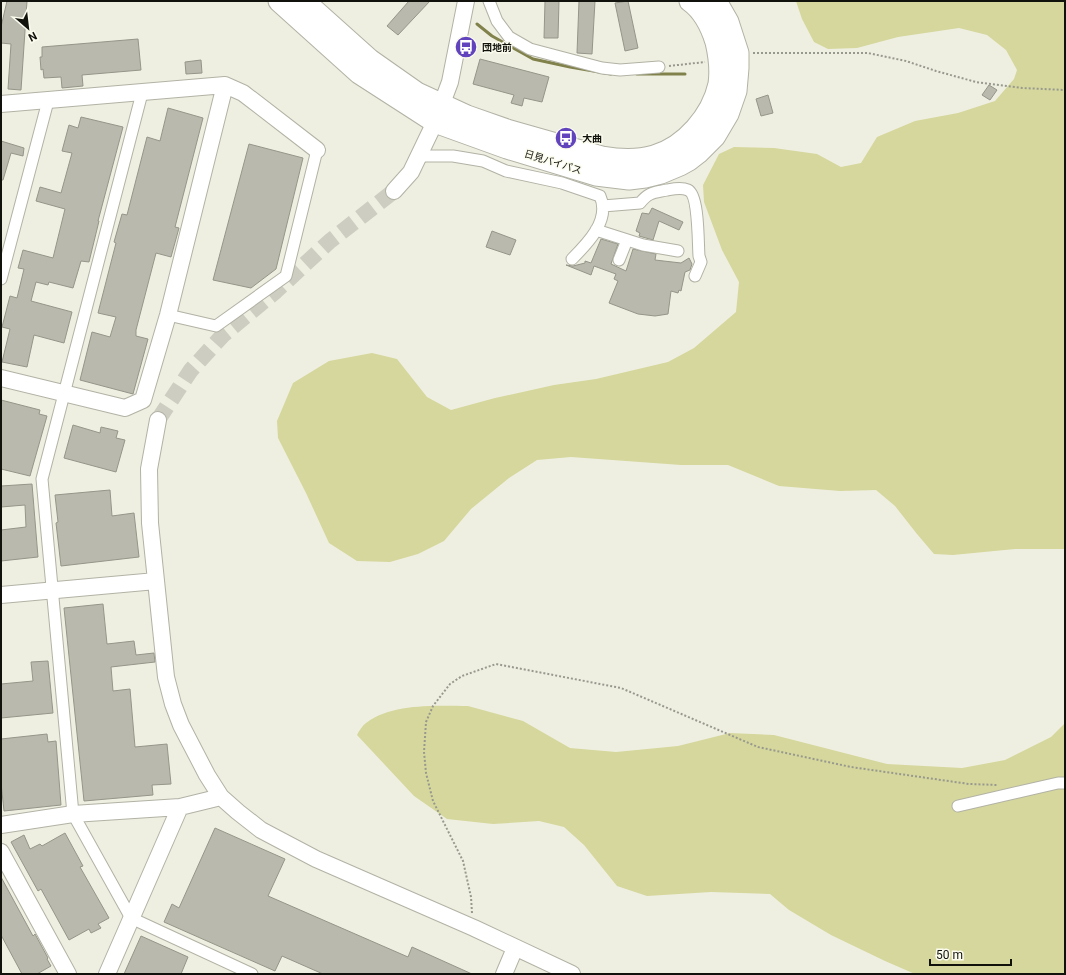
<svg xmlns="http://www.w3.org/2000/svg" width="1066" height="975" font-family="Roboto,'Noto Sans JP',sans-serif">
<rect width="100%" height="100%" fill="#eeefe1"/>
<path fill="#d6d79c" d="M796,1H1065V549H1015L953,555L934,554L917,534L895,506L876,490L840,491L779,486L728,465H681L571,457L537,460L509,478L471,509L444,541L418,554L390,562L357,561L329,543L306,493L278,438L277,421L293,383L329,361L372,353L397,359L427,397L451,410L495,398L554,385L596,379L668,362L694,348L736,312L739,282L722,250L704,202L703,185L719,154L734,147L774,148L817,154L841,167L861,163L877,137L915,121L958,113L995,101L1014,79L1017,70L1006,50L987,35L959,28L898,37L857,48L828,49L814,42L802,19Z
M468,706L523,721L570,748L616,752L678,746L730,733L774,735L887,764L962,768L1005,760L1051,737L1065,723V974H915L885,961L831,935L789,910L770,894L711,892L647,896L617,886L584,845L564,827L539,821L493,824L447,819L414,796L357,735C359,731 362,726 366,723C393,703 436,706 468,706Z"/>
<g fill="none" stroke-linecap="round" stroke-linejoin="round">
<path stroke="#80814b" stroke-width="3" d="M477,24L492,36L533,59L570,67L611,74
M637,74H685"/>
</g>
<path fill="#b9baad" stroke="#959689" d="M7,1H27L21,90L8,89L11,44L1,43V27Z
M409,1H430L398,35L387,26Z
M545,1H559L558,38H544Z
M579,1H595L592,54L577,53Z
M628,1L638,48L625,51L615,3Z
M138,39L141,70L82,75L83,86L62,88L61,77L44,78L43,69L41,70L40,57H42V47Z
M480,59L549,77L542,102L524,98L522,106L511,103L514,95L473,84Z
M201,60L202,73L186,74L185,62Z
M989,85L997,90L990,100L982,95Z
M768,95L773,113L761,116L756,99Z
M168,108L203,118L175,227L179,228L171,257L156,253L136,330V336L148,339L133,394L80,380L92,332L110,337L116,317L98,313L116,243L114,242L122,214L127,215L147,137L160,141Z
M81,117L123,127L98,221H99L89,262L81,261L73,288L49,282L48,285L36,282L31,301L72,312L64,343L34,335L27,367L2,362L10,329L2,327L10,296L17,298L24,269L18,268L23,250L53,258L65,209L36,201L40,187L61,193L72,153L62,151L69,125L78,128Z
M1,141L24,148L23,156L11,153L3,180H1Z
M249,144L303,158L276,269L251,288L213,280Z
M652,208L683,222L679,230L659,221L653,240L639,236L640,233L636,231L642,213L649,214Z
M492,231L516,240L510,255L486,247Z
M601,239L618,244L611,264L626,271L633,249L656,254L655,260L681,263L689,258L692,264L690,270L685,272L681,291L679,290L678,293L671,291L668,314L655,316L638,314L609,303L618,281L614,279L616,274L594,266L591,275L566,265L573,266L585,263V261L591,263Z
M1,400L40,410L39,414L47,416L30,476L1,469Z
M73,425L100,433L101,427L118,431L116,438L125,440L116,472L64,458Z
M32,484L38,557L1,561V530L26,527L25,505L1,507V486Z
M110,490L112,516L134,513L139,557L61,566L56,523L58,522L55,495Z
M103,604L107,644L134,641L136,655L154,653L155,662L111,667L113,691L130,689L135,747L167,744L171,784L152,785L153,795L84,801L64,608Z
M48,661L53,713L1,718V684L33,681L31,662Z
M47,734L48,742L56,741L61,805L4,811L1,783V739Z
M215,828L285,859L268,896L408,957L412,947L472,974H323L282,956L275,971L164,922L172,904L179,908Z
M65,833L83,866L80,867L109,918L98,924L101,928L91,933L89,929L69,940L41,889L38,891L11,842L24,835L30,849L40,844L42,846Z
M1,877L33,936L35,934L48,958L47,959L51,966L37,974H22L1,935Z
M141,936L188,957L181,974H124Z"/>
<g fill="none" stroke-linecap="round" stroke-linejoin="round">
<path stroke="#cdcec1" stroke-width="16" stroke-dasharray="16 8" stroke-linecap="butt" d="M158,420L191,370L223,335L276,291L330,241L394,191"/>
<g stroke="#b2b2a5" stroke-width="13">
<path id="street" d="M489,1L497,21L509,37L530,49L602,68L620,70L659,67
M142,93L42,479L73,814L131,918L252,974
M419,156H453L483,161L506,171L562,183L600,196C611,220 587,244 572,259
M603,206L640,203C649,192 653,193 667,190C673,189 681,187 688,190C699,195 698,244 699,256L701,262L695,276
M596,230L643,245L678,251
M619,260L627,240
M1,279L48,101
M168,315L216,326L286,276L317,150
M958,806L1058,783H1065"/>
</g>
<g stroke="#b2b2a5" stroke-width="18">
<path id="secondary" d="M1,104L225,85L243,93L317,150
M394,191L411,172L435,122L450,82L466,1
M1,378L125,408L143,400L168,315L225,85
M158,420L149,469L150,523L166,677L173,704L181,725L207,775L221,797L238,812L261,830L316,859L474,928L572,974
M1,595L156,581
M1,825L73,814L180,807L221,797
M1,852L68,974
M107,974L180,807
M504,974L515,948"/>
</g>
<g stroke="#b2b2a5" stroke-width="23">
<path id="highway" d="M279,1L359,73L435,122L507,148L596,175L629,179L645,177L661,173L680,165L689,160L698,153L715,136L728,114L736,91L738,68V53L728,22L716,1
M304,1L370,60L417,93L467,116L507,130L602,157C619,160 637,161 654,156C685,147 712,116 719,84C721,70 719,55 716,42C711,26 704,11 690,1"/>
</g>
<path stroke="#98998e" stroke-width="2" stroke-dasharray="2 2" stroke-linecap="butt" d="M753,53H868L906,61L936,71L976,82L1022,88L1065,90
M669,66L705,62
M472,913L471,897L463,861L433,801L426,773L424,752L426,722L433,706L450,684L462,676L496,664L621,688L758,747L851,767L969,784L998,785"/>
<use href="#street" stroke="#fff" stroke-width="11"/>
<use href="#secondary" stroke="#fff" stroke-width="16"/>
<use href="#highway" stroke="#fff" stroke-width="21"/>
</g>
<defs>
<g id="bus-disc" transform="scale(1.15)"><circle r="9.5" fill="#6144bd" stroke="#fbfcee"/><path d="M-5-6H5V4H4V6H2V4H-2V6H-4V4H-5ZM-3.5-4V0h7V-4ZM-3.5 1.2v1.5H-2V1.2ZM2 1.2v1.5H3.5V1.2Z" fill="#fff"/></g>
</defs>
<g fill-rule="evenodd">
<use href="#bus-disc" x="466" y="47"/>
<use href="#bus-disc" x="566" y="138"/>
</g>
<g text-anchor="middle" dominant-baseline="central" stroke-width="3" stroke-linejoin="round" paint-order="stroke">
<g font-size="10" font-weight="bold" fill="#12120d" stroke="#fbfcee" text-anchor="start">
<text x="482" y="47">団地前</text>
<text x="582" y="138">大曲</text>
</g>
<g font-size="10" fill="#12120d" stroke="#fbfcee">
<text transform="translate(553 162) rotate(17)">日見バイパス</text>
</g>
</g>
<rect width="1066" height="975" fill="none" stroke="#12120d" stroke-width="4"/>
<g transform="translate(28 28) rotate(152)" stroke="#fbfcee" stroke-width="3" paint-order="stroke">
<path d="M0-3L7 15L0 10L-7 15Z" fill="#12120d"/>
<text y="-6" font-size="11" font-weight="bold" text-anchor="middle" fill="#12120d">N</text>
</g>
<path d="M930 959v6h81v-6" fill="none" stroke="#12120d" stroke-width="2"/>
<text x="936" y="959" font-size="12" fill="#12120d" stroke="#fbfcee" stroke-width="3" paint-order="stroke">50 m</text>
</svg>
